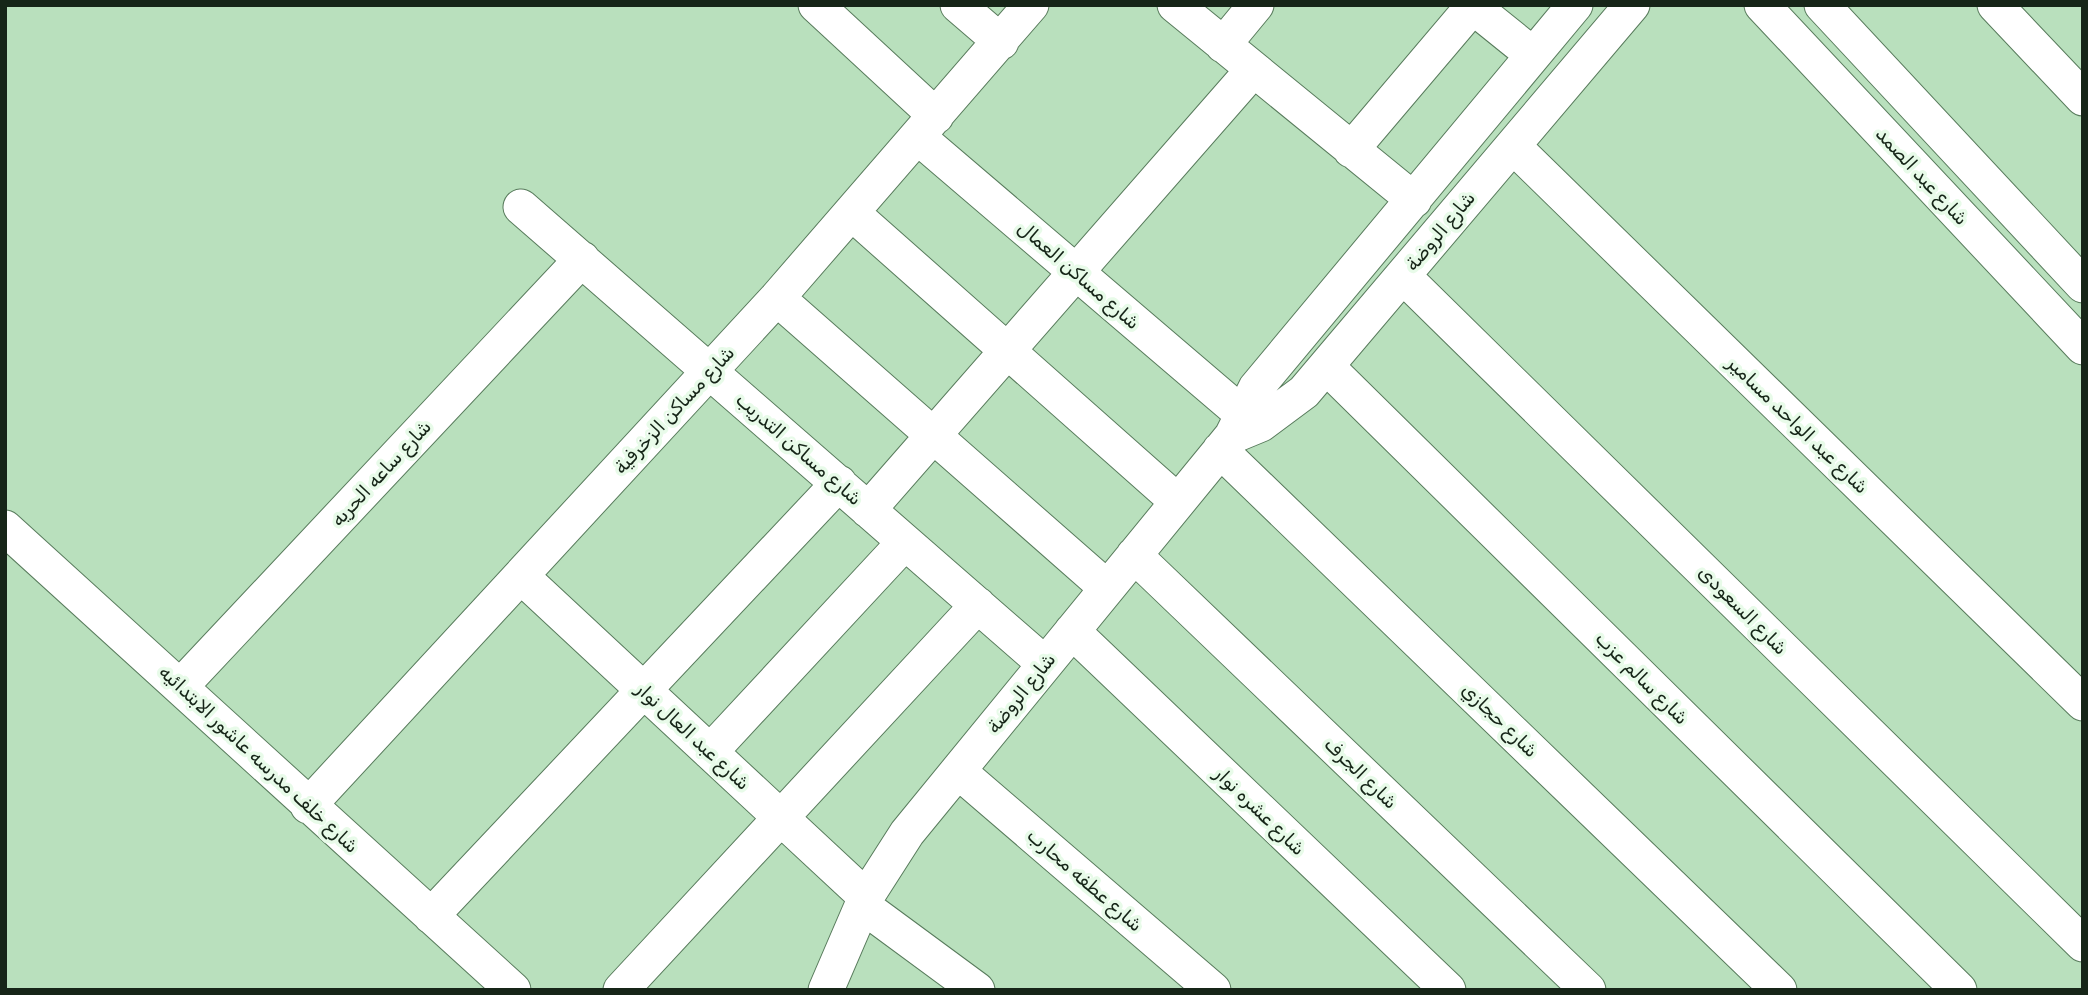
<svg xmlns="http://www.w3.org/2000/svg" width="2088" height="995" font-family="Rubik,Cairo,sans-serif">
<rect width="100%" height="100%" fill="#b9e0bd"/>
<g fill="none" stroke-linecap="round" stroke-linejoin="round">
<g stroke="#587b5c" stroke-width="37">
<path id="minor" d="M816,5L936,116
M958,5L1001,42
M1175,5L1414,200
M1471,5L1533,55
M1762,5L2083,347
M1822,5L2083,285
M1995,5L2083,98
M1223,45L1256,5
M918,137L1241,413
M1513,146L2083,703
M1351,150L1474,5
M521,207L1045,664
M852,213L1178,502
M1403,276L2083,944
M777,298L1107,588
M1326,366L1959,990
M1232,436L1261,424L1304,392L1632,5
M1220,450L1779,990
M868,510L1253,70
M5,528L513,990
M1134,555L1588,990
M521,576L866,897
M1072,631L1448,990
M180,687L582,259
M710,752L905,542
M958,771L1213,990
M308,806L777,298L1031,5
M863,906L977,990
M431,916L839,483
M621,990L978,605
M826,990L866,897L907,833L1232,436L1256,388L1575,5"/>
</g>
<use href="#minor" stroke="#fff" stroke-width="35"/>
</g>
<g text-anchor="middle" dominant-baseline="central" stroke-width="7" stroke-linejoin="round" paint-order="stroke">
<g font-size="19" fill="#162518" stroke="#e8fbe9">
<text transform="translate(1922 176) rotate(47)">شارع عبد الصمد</text>
<text transform="translate(1440 231) rotate(-50)">شارع الروضة</text>
<text transform="translate(1079 275) rotate(41)">شارع مساكن العمال</text>
<text transform="translate(674 410) rotate(-47)">شارع مساكن الزخرفية</text>
<text transform="translate(1798 425) rotate(44)">شارع عبد الواحد مسامير</text>
<text transform="translate(799 449) rotate(41)">شارع مساكن التدريب</text>
<text transform="translate(381 473) rotate(-47)">شارع ساعه الحريه</text>
<text transform="translate(1743 610) rotate(45)">شارع السعودى</text>
<text transform="translate(1642 678) rotate(45)">شارع سالم عزب</text>
<text transform="translate(1021 693) rotate(-51)">شارع الروضة</text>
<text transform="translate(1500 720) rotate(44)">شارع حجازي</text>
<text transform="translate(693 736) rotate(43)">شارع عبد العال نوار</text>
<text transform="translate(259 759) rotate(43)">شارع خلف مدرسه عاشور الابتدائيه</text>
<text transform="translate(1361 773) rotate(44)">شارع الجرف</text>
<text transform="translate(1260 811) rotate(44)">شارع عشره نوار</text>
<text transform="translate(1085 880) rotate(41)">شارع عطفه محارب</text>
</g>
</g>
<rect width="2088" height="995" fill="none" stroke="#162518" stroke-width="14"/>
</svg>
